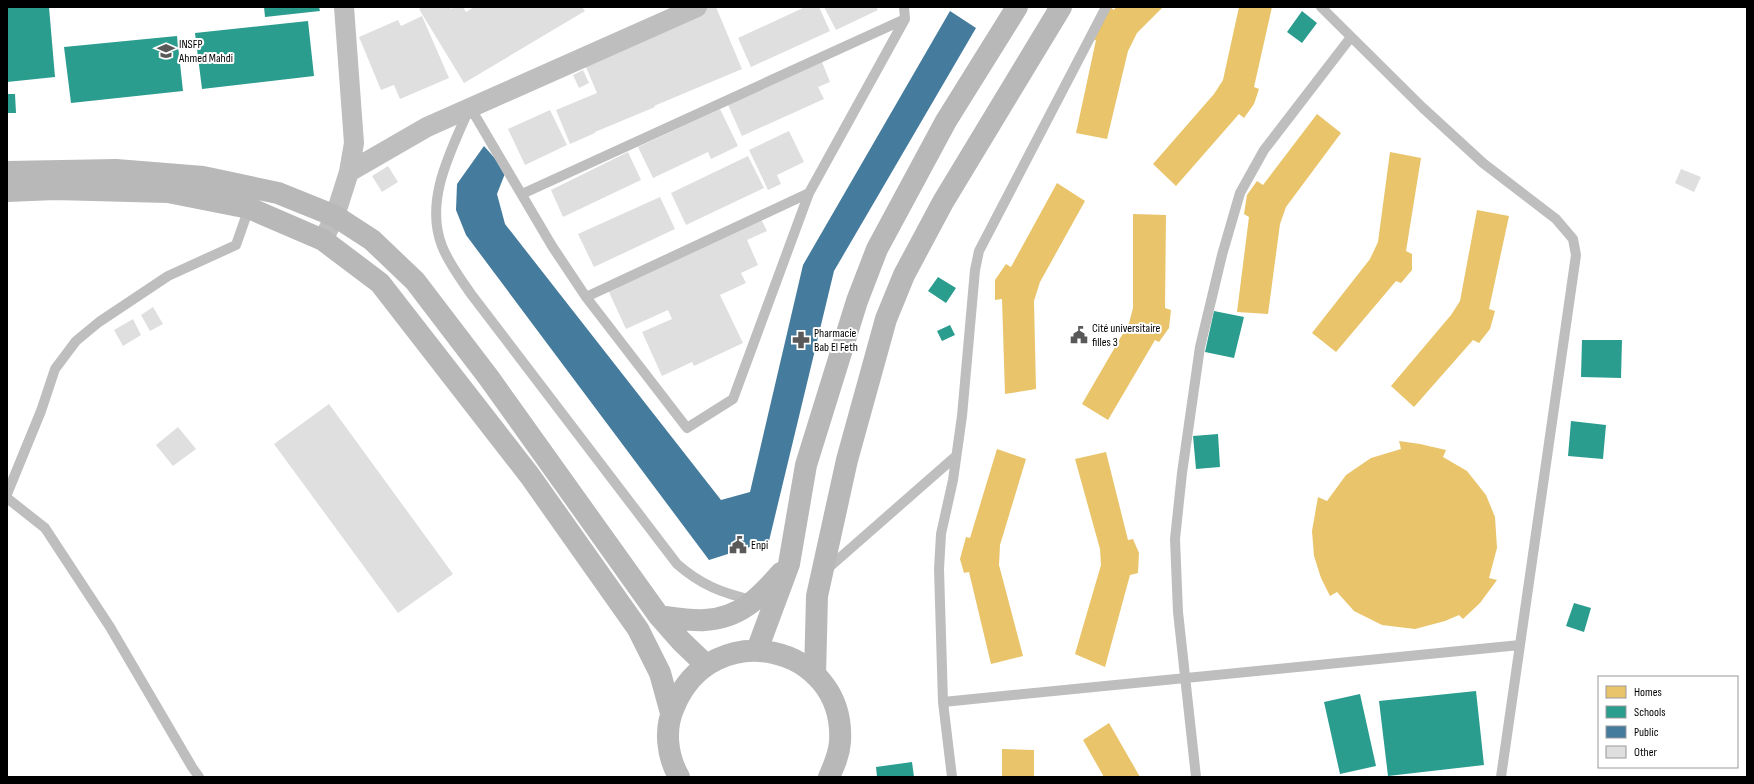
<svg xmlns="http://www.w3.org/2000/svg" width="1754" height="784" font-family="'Sofia Sans Condensed',sans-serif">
<rect width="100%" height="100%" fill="#fff"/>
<path fill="#e9c46a" d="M1110,7L1114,10L1116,7H1163L1137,33L1128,51L1107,139L1076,133L1096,40L1091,41Z
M1239,7H1272L1254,87L1259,89L1254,104L1244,118L1239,114L1176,186L1153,164L1214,94L1223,80Z
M1317,114L1341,133L1286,207L1280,224L1268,314L1237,312L1249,217L1244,214L1247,195L1257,181L1263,185Z
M1390,152L1421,158L1406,251L1412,254V270L1401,283L1396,281L1336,352L1312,333L1370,259L1378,242Z
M1057,183L1085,201L1040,282L1034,301L1036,389L1005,394L1002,299L995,300V280L1006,264L1011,267Z
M1477,210L1509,216L1489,309L1495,311L1490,329L1479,343L1473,340L1414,407L1391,386L1451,315L1460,301Z
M1133,214L1166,215L1165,308L1171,310L1169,328L1159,342L1155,340L1108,420L1082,404L1129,323L1133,308Z
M1399,441L1420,444L1446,450L1443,457L1467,471L1486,495L1495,517L1497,548L1489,578L1497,580L1480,603L1463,619L1459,615L1445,621L1415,629L1382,625L1354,611L1337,592L1330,596L1321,578L1314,556L1312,531L1318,497L1327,501L1346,475L1371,458L1401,449Z
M997,449L1026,459L1000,545L999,565L1023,656L991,664L969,572L964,573L960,559L966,537L970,538Z
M1106,452L1128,540L1133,539L1139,553L1138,573L1130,575L1105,667L1075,654L1101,565L1100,549L1075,459Z
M1109,723L1140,777H1104L1083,740Z
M1002,749L1034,750V777H1002Z"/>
<path fill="#2a9d8f" d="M7,7H49L55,77L7,82Z
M264,7H319L320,11L265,17Z
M1302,11L1317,23L1302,43L1287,32Z
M308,21L314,76L202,89L195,33Z
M177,36L183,91L71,103L64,47Z
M7,94H15L16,113H7Z
M938,277L956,288L946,303L928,291Z
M1214,311L1244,317L1234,358L1205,352Z
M950,325L955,335L942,341L937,331Z
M1582,340H1622L1621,378L1581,377Z
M1571,421L1606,425L1603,459L1568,456Z
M1218,434L1220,467L1196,469L1193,436Z
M1574,603L1591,608L1584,632L1566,626Z
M1476,691L1484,765L1388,776L1379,701Z
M1360,694L1376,766L1340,774L1324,702Z
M912,762L914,777H877L876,767Z"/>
<path fill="#457b9d" d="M950,11L976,28L834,271L769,541L709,560L466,235L456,210L457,184L484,146L506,171L497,194L505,224L721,500L750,492L803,265Z"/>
<path fill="#dfdfdf" d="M423,7H450L451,9L455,7H463L466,12L474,7H582L585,11L464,83L419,9Z
M704,7H716L742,69L654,106L655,107L595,132V133L570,144L556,110L597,93L583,60Z
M805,7H819L830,31L751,67L738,38Z
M824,7H876L878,10L836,30Z
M422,16L449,78L400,99L394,85L381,90L359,37L398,20L401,26Z
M822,62L830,82L818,87L824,99L742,136L728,105Z
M583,70L589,83L579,88L573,75Z
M720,109L738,146L711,159L708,152L653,178L638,147Z
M550,110L567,145L525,165L508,129Z
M789,131L804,162L777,175L781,184L768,190L749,150Z
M628,152L641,180L563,217L551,190Z
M748,156L764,188L686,225L671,193Z
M388,166L398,182L382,192L372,176Z
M1681,169L1701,177L1694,192L1675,183Z
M660,197L675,229L594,267L578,234Z
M761,219L767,231L747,240L758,265L741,273L746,283L720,295L743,343L694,366L692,362L662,376L642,332L672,319L668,310L626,329L608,290Z
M153,307L163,324L150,331L141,315Z
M133,319L141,335L123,346L114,330Z
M329,404L453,574L398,613L274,444Z
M178,427L196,449L173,466L156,445Z"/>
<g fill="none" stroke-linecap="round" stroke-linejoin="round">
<path stroke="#bebebe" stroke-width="10" d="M1321,7L1423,108L1483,163L1556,219L1573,239L1576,255L1501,777
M470,107L552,246L586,297L687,428L733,399L809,193L905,19L904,7
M469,109C451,151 424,200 442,246C449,264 461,279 471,294L677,564C701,585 722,593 752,600
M522,194L905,19
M586,297L809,193
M7,494L41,411L55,369L76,341L99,322L168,276L236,245L249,208
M7,498L45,528L110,627L192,767L199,777
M826,570L956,456
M943,702L1520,645
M952,777L943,702L939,569L941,534L953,480L962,416L975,270L979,251L1106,7
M1196,777L1178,612L1175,539L1182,473L1200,347L1222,255L1240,193L1264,150L1351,37"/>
<path stroke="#bebebe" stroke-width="20" d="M349,172L427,127L697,7
M323,240L335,216L349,172L354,143L344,7"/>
<path stroke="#b8b8b8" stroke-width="22" d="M7,172L116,170L203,177L278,193L335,216L372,240L415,281L489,378L659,616L681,641L706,665
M7,191L55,189L168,192L249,208L323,240L380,283L530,476L638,629L660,673L671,713
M659,616C674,618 691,621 705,620C740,618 759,598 781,573
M757,650L789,564L806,465L857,301L877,249L946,121L1017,7
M815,675L817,596L847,460L886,319L904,275L943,202L1061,7
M679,777C667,756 664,729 674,707C712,614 846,644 840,742C839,755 834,766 829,777"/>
</g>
<defs>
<g id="university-bare" transform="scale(1.38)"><path d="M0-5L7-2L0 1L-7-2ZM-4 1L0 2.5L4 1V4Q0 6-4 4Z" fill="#595959" stroke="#fff" stroke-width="2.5" paint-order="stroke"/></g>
<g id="civic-bare" transform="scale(1.38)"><path d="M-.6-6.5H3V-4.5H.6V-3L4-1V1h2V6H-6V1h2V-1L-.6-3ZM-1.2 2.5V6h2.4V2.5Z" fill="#595959" stroke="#fff" stroke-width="2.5" paint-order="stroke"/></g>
<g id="pharmacy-bare" transform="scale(1.38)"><path d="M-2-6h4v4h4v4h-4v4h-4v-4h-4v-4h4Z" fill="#595959" stroke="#fff" stroke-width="2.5" paint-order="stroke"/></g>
</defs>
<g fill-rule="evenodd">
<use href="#university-bare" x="166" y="51"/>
<use href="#civic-bare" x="1079" y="335"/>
<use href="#pharmacy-bare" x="801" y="340"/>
<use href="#civic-bare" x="738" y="545"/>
</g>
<g text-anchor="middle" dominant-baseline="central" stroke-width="4" stroke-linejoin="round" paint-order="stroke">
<g font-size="12" fill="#000" stroke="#fff" text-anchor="start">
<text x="179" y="44">INSFP<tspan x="179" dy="14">Ahmed Mahdi</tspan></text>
<text x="1092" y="328">Cité universitaire<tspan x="1092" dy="14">filles 3</tspan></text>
<text x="814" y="333">Pharmacie<tspan x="814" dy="14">Bab El Feth</tspan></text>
<text x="751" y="545">Enpi</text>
</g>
</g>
<rect width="1754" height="784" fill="none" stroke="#000000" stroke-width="16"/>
<rect x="1598" y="676" width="140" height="92" fill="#ffffff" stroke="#999999"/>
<rect x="1606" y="686" width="20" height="12" fill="#e9c46a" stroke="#999999"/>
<text x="1634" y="696" font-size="12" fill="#000000">Homes</text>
<rect x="1606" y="706" width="20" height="12" fill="#2a9d8f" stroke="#999999"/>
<text x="1634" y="716" font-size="12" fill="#000000">Schools</text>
<rect x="1606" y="726" width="20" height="12" fill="#457b9d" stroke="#999999"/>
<text x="1634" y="736" font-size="12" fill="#000000">Public</text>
<rect x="1606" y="746" width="20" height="12" fill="#dfdfdf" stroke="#999999"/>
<text x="1634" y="756" font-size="12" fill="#000000">Other</text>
</svg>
